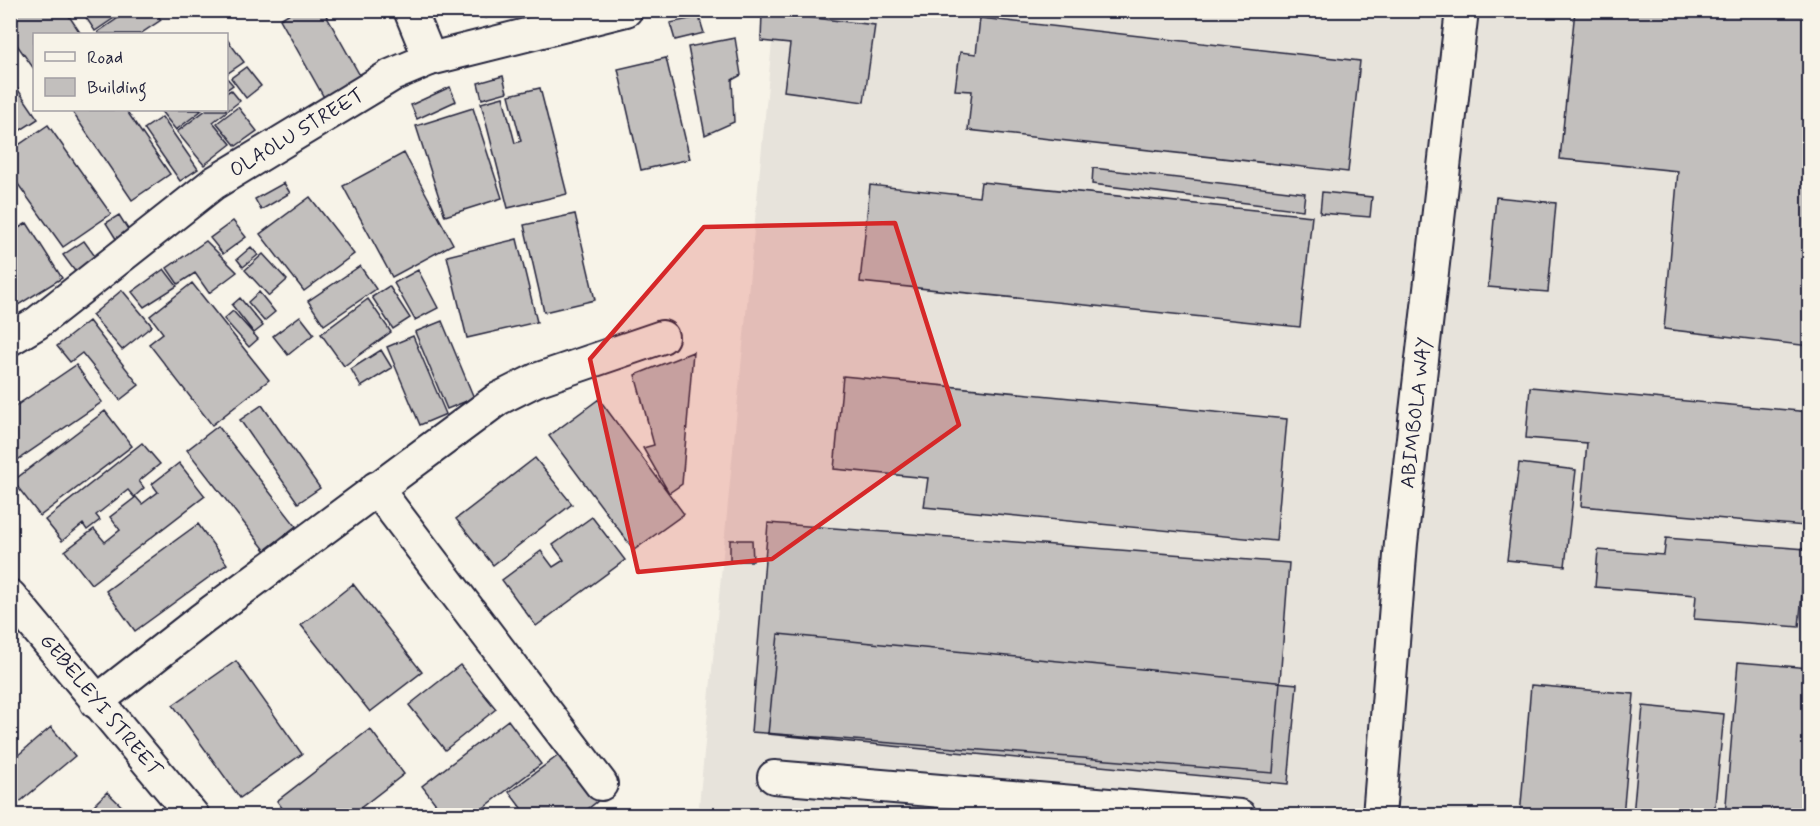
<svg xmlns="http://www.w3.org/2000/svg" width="1820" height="826" font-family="Mynerve,sans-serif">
<rect width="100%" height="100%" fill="#f7f3e8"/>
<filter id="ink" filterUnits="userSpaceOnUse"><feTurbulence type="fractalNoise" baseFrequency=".0167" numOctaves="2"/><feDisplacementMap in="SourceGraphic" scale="12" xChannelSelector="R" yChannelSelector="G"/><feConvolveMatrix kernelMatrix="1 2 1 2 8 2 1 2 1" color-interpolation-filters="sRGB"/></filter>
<g filter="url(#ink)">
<path fill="#e7e3db" d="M775,11H1809V815L698,816Z"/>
<path fill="#c2bfbd" stroke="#22223b" stroke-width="1.5" d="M10,10H65L81,34H34V69L10,35Z
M81,10H114L117,16L95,31Z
M130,10H154L161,20L140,34H99L98,32Z
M175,10H189L179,17Z
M295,10H323L363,81L326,101L280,19Z
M482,10H502L486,18Z
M1575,10H1810V346L1664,329L1678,171L1560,159Z
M762,12L875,25L864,102L784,91L790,44L761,41Z
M699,17L704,33L675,40L670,23Z
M980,18L1360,61L1348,172L968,130L972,91L955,90L960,52L976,54Z
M226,38L244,62L228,73L226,71Z
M735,38L741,75L732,80L734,122L705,135L688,47Z
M666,58L690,159L641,170L618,69Z
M246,67L261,86L246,98L231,78Z
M503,76L507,92L482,99L478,83Z
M226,77L233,85L226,90Z
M10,78L38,119L10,137Z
M450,87L456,101L417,119L411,105Z
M540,88L567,194L508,208L481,103L503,97L515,143L521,141L509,95Z
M231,90L240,101L213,122L231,144L204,165L177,132L206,110H226V93Z
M238,107L257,131L236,146L217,123Z
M473,108L502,198L445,216L416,126Z
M71,110H126L170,174L132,200Z
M160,110H202L176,130Z
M162,117L198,169L180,181L144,129Z
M48,125L111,214L63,247L10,173V151Z
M404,153L453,244L392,277L343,186Z
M1093,168L1305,193L1303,210L1092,184Z
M981,182L1312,216L1300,327L860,282L870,185L979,197Z
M284,183L290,193L261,210L255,199Z
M1322,192L1372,197L1370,217L1320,213Z
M310,197L354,254L304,291L260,234Z
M1496,197L1556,203L1548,292L1488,287Z
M575,214L595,300L544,312L524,225Z
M119,215L131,234L118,242L106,223Z
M233,221L246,237L223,254L210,238Z
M27,223L62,278L10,310V233Z
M517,239L537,322L467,338L447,256Z
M84,241L97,259L77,274L63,255Z
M206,241L237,272L209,293L195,273L178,284L167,268Z
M251,247L258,255L243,267L237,259Z
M263,254L287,280L269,296L245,270Z
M360,266L376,289L324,325L308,301Z
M164,269L177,286L144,307L132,292Z
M418,270L438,308L415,320L394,283Z
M192,283L269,380L212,425L149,344L163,333L150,316Z
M389,286L410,318L393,329L372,297Z
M122,290L152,326L122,350L92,315Z
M259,292L275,312L264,321L248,302Z
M240,298L263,326L254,333L232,305Z
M368,299L391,332L344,366L321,334Z
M233,311L258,339L249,347L224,319Z
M300,316L314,334L288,355L273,336Z
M89,321L139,385L120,400L82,353L70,362L57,346Z
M442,321L474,398L447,409L415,332Z
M413,336L446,414L420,425L387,347Z
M381,350L392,368L361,387L351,369Z
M693,352L682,484L669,493L643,448L654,445L635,375Z
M76,365L102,402L10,465V410Z
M843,376L1287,419L1276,541L924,507L928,478L834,469Z
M1530,387L1810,412V479L1805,526L1581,506L1587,443L1526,438Z
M599,399L684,514L634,550L549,436Z
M262,405L320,488L298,503L240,420Z
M105,411L132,446L40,516L13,481Z
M218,426L296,526L265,550L187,450Z
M142,443L160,464L139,481L144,488L134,497L128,490L96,515L100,520L87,530L83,524L62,541L45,520Z
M535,458L572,504L493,565L456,519Z
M179,463L205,496L91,584L65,551L94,529L105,542L120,530L110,517L136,497L142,504L158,492L152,484Z
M1519,463L1576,470L1565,566L1507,560Z
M592,517L625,560L536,626L502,580L541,551L553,567L564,560L553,545Z
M768,523L1289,563L1273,773L751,732Z
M198,524L227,564L135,631L106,591Z
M1666,538L1806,549L1799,627L1694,619L1696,595L1595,587L1598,550L1664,555Z
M730,540H752L753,561H730Z
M353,584L422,672L370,712L301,625Z
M778,634L1297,684L1288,784L768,734Z
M236,661L302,754L240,798L173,705Z
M1738,662L1810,668V816H1725Z
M460,665L496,709L445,750L409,705Z
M1531,685L1634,694L1623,816H1520Z
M1643,706L1724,714L1714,816H1633Z
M508,720L541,764L473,816H445L422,786Z
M51,727L75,756L10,810V762Z
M370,729L404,774L350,816H288L277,801Z
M563,752L599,800L579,816H527L509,792Z
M107,792L132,816H83Z"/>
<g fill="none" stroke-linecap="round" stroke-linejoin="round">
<g stroke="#22223b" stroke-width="36">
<g id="minor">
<path d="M410,10L430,59"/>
<path id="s1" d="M10,339L37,323L214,183L392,75L430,59L626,10"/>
<path d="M376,488L601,784"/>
<path id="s2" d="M10,596L193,816"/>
<path d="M96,702L202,619L498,399L536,380L662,337"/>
<path d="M774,777L1240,816"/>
<path id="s3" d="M1379,816L1401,543L1462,10"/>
</g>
</g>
<use href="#minor" stroke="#f7f3e8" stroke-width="32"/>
</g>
</g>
<path fill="#d62828" fill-opacity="0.2" stroke="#d62828" stroke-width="4.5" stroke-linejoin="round" d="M895,223L959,425L772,559L638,572L590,359L704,227Z"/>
<g text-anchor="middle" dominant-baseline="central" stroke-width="4.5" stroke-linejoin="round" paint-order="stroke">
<g font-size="20" fill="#22223b" stroke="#f7f3e8">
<text stroke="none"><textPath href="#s1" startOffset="354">OLAOLU STREET</textPath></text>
<text stroke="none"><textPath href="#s3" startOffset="405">ABIMBOLA WAY</textPath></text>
<text stroke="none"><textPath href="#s2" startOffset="142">GEBELEYI STREET</textPath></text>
</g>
</g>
<rect width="1820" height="826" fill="none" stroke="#f7f3e8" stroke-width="36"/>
<rect x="18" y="18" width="1784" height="790" fill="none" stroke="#22223b" stroke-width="2" filter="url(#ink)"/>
<rect x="33" y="33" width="195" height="78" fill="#f7f3e8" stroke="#a29fa3" stroke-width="1.5"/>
<rect x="45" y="52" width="30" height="9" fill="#f7f3e8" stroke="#a29fa3" stroke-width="1.5"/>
<text x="87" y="63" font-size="18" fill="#22223b">Road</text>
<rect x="45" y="78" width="30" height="18" fill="#c2bfbd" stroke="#a29fa3" stroke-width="1.5"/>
<text x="87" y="93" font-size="18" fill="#22223b">Building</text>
</svg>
